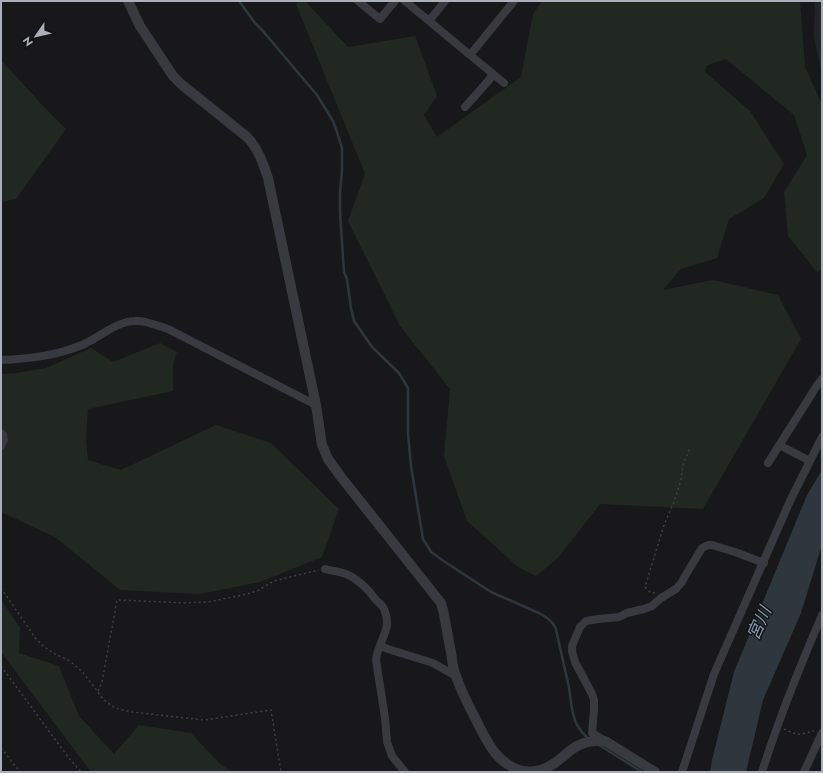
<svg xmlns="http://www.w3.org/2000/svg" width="823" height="773" font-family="Jost,'Noto Sans JP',sans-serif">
<rect width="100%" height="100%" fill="#18181a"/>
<path fill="#242427" d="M815,1H822V73L819,61L814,36Z"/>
<path fill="#202821" d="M300,1H305L348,47L415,36L437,96L424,115L437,137L521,77L533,14L542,1H800L805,67L822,104V270L817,272L788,236L784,192L807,155L794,115L726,59L708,65L704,71L750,111L784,164L764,198L729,219L717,258L681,269L663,290L713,280L778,295L801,339L703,509L600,504L558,558L536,576L518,567L467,521L444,456L450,389L400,326L348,221L365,174L296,4Z
M1,60L45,108L66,129L16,199L1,202Z
M160,343L177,352L173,364V391L88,409L86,440L88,460L121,470L216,425L271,443L339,509L322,557L260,582L200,594L120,590L55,537L1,512V374L16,373L46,368L91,348L113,362Z
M1,599L20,628L19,653L59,666L79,716L114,754L139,725L191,733L219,763L232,772H91L1,652Z"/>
<path fill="#2e373e" d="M822,470V545L801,613L763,700L746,772H710L712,760L734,672L807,495Z"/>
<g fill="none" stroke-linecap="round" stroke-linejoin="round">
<path stroke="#2e373e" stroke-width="2.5" d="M239,1L255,23L262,30L317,95L333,121L337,132L342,148V170L340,192V212L344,272L347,279L351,308L354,321L372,347L399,373L408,388V434L411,466L423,539L431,552L445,562L491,592L539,613C547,617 553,621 556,629C560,649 565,668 569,688C571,700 571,714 577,725C580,730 584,735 589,739
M599,745L642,772"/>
<path stroke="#3f4146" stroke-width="1.5" stroke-dasharray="2 3" stroke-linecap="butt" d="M1,588L36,639L43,646L55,654L68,660L77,667L85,675L104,700L115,708L132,712L204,720L271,710L281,772
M655,593L650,592L645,587L664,525L674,502L681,480L683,465L690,448
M1,666L68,757L81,772
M98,691L102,682L117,600L185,603L208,602L247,594L257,591L274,581L319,570
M784,729C799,736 798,735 814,731
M1,748L20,772"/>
<path stroke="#393a3f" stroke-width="8" d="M358,1L380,19L395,1
M405,1L470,55L514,1
M429,21L445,1
M470,55L504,83
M465,107L490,79L492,73
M1,360C25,359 48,357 71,349C77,347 83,345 88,342C102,335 119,321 135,321C146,320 158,326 168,329L316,405
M1,433L3,435L4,440L1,446
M779,445L810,461
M768,463L818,384L822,379
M325,569C331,571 339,571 346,574C359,579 368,589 376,600C378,602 381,604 383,607C386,612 387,619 387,625C385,637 377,648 376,660L385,718L387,742L392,756L405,772
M380,646L388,649L433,663L456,676
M605,741L592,733L594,709V700L592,694L575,662L572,651V646L580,627L586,621L598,619L619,617L627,613L644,609L652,606L661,598L676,589L682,582L685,576L702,548L708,545H712L735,552L764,563
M682,772L714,674L790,501L822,437
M762,772C779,718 800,666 822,615
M804,772L822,733"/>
<path stroke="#393a3f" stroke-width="10" d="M128,1L140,26L173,76L181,84L247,137C258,148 263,163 268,178L316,405L322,445L328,459L341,477L441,603L443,610C446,624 448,638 451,652C452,660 453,669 456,676C461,691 468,704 475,718C486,739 495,762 519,770C526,772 533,772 540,770C552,767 561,758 571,750C580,743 593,740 605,741L655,772"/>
</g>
<g text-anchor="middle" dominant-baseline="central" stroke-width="3" stroke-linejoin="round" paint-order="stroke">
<g font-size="17" font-style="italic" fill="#829cb4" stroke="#131315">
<text transform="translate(759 623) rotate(-66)">宮川</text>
</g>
</g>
<rect width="823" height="773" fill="none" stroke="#aaafb9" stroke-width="4"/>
<g transform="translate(36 36) rotate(236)" stroke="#131315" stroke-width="3" paint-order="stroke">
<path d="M0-3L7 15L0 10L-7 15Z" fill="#aaafb9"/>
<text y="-6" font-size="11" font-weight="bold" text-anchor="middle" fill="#aaafb9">N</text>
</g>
</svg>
